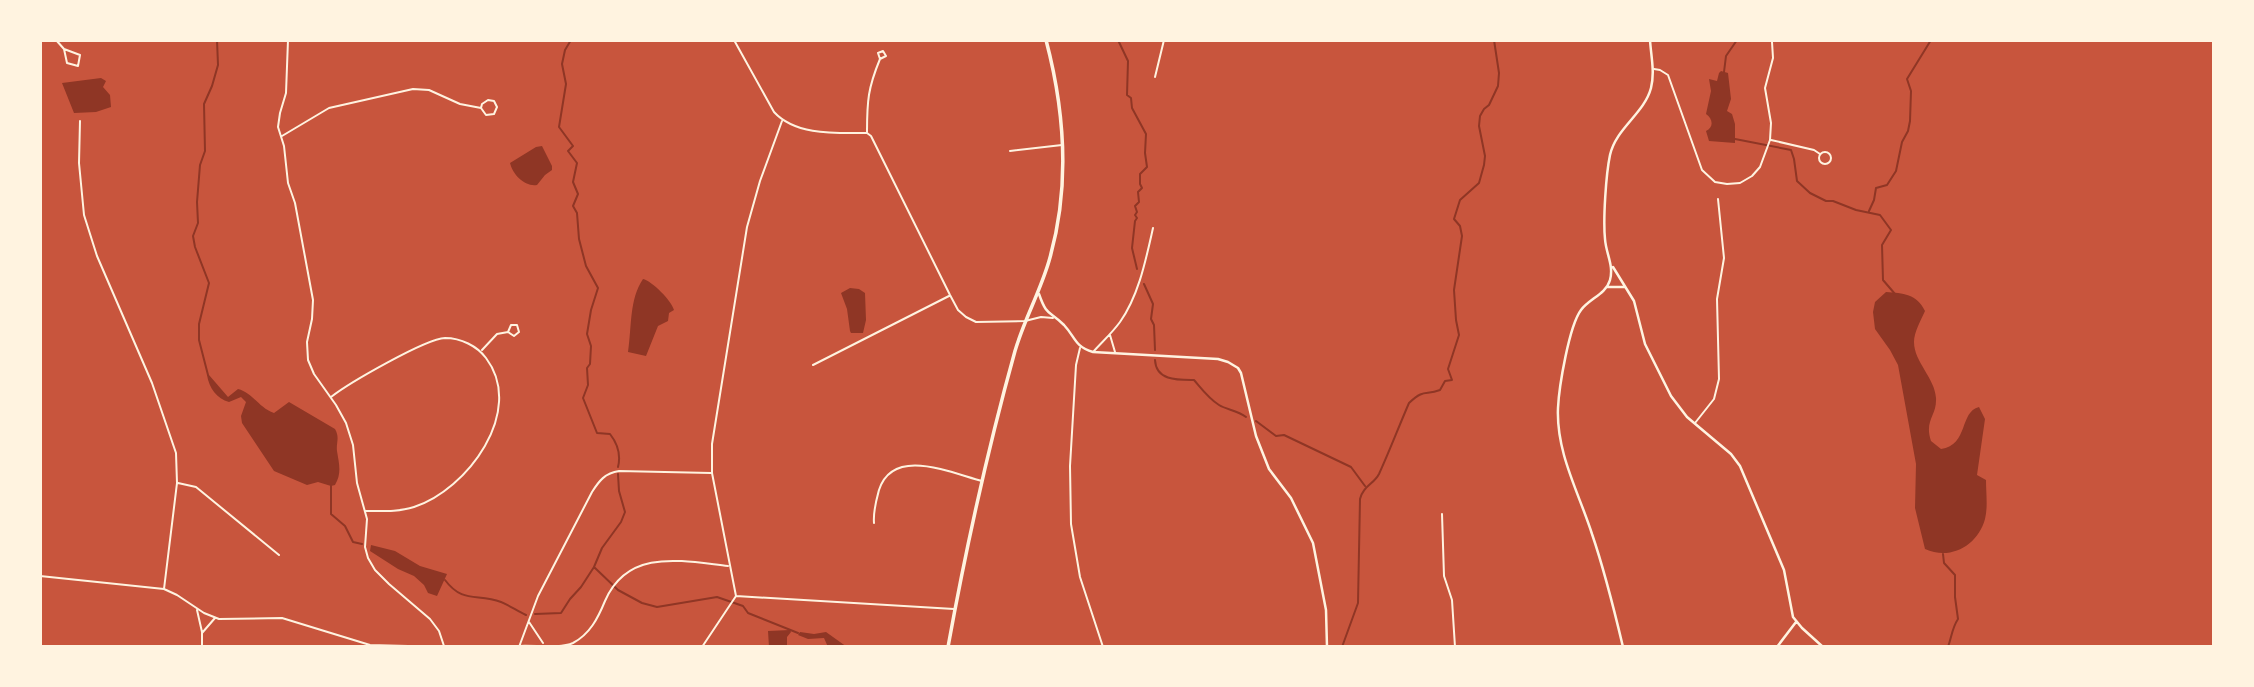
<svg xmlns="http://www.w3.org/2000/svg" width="2254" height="687" font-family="'Titillium Web',sans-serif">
<rect width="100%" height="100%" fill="#c8553d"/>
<path fill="#8f3625" d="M1721,71L1728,73L1731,99L1727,111L1732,114L1735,124V143L1709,141L1706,131C1714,127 1713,119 1706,114L1711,91L1709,79L1717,81L1719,73Z
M101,78L106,81L103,87L110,95L111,107L96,112L74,113L62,83Z
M542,146L552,166V170L545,175L537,185C525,187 513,175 510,163L536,147Z
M643,279C652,281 672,301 674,310L669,313L668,321L658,326L646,356L628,352C632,326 629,300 643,279Z
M850,288L859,289L865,293L866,320L863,333H851L850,331L847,309L841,293Z
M1886,292C1903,293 1917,294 1925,311C1921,320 1914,332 1914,342C1914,362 1935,378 1936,398C1937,416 1924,420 1931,441L1941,449C1969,445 1959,412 1979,407L1985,419L1977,475L1986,480C1986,493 1988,507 1985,519C1978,545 1951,561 1925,549L1915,508L1916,464L1898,365L1890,350L1875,329L1873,312L1875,302Z
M207,375H209L228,397L238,389C253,393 259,408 274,413L289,402L335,429C340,438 336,442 337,451C339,464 342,473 335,485L331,486L318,482L307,485L274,471L242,423L241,416L246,402L241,397L229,402C217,399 209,388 207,375Z
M371,545L395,551L420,566L447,574L437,596L428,593L424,585L414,576L398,569L370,551Z
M790,630L791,632L787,637V647H769L768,631Z
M800,632L814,634L826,632L847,647H828L824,638L808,639L798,635Z"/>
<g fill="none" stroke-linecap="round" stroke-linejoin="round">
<path stroke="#8f3625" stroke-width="2" d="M571,40L565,50L562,64L566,84L559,127L573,146L568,151L577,163L573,182L578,194L573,206L577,213L579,239L586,266L598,288L591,310L587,334L591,346L590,364L587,368L588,385L583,398L597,433L610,434C617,443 621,455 618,467
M1118,40L1128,61L1127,95L1131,98L1132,108L1146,134L1145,153L1147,167L1140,174V184L1142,188L1138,192L1139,202L1135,206L1137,212L1135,215L1137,218L1135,221L1132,248L1137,269
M1753,40H1757
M1724,72L1726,56L1737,40
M1735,139L1791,150L1794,159L1797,181L1810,193L1826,201H1833L1856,210L1880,215L1891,230L1882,245L1883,280L1895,294
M1869,211L1874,200L1876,188L1887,185L1896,171L1902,142L1908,131L1910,121L1911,91L1907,79L1931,40
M1144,284L1153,304L1151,319L1154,325L1155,350
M1155,360C1156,381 1178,380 1194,380C1201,388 1208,398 1219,405C1227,410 1237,410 1246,417
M208,375L199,340V324L209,283L195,247L193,236L198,223L197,202L200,165L205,151L204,104L212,86L218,65L217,40
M1256,421L1276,436L1284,435L1351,467L1365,486
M331,485V514L345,526L353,542L362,544
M1943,554L1944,563L1955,575V597L1958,619C1952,628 1952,636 1948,647
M594,567L618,590L642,603L657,607L717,597L743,606L748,613L798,633
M445,580C463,604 477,593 501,602C509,605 517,611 526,615
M535,614L561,613L570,599L581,587L594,567L602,548L621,522L625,512L619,491L618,474
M1342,647L1358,603L1360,499C1363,486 1374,484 1379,474C1390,450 1399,426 1409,403C1425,388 1425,396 1440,390L1445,381L1452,380L1448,369L1459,335L1456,320L1454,290L1462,236L1460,226L1454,219L1460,200L1479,183L1484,165L1485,156L1479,126L1480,116L1484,109L1489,105L1498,86L1499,73L1494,40"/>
<path stroke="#fff3e0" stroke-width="2" d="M56,40L64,49L80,55L78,66L67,63L64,49
M288,40L286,93L280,113L278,127L284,146L288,183L295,203L313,300L312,319L307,342L308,360L314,374L336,405L346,423L353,445L357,483L367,519L365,547L368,558L375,570L389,584L430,619L439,631L444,646
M734,40L774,112C796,136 837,133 867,133L871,136L950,295L958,310L966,317L976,322L1025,321L1041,317L1053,318
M1654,69L1660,70L1668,75L1702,170L1715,182L1727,184L1740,183L1752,176L1760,167L1770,140L1771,123L1765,88L1773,58L1772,42
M1155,77L1164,40
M80,121L79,163L84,215L97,256L152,383L176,453L177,483L164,589
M867,132C867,101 868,88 880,59L886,56L883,51L878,53L880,59
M282,136L329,108L413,89L429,90L460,104L481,108L486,115L494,114L497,107L494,101L488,100L482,104L481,108
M1771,140L1814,150L1820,154
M1010,151L1062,145
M1819 158a6 6 0 1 1 12 0a6 6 0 1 1-12 0Z
M1110,335L1115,352
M1080,348L1076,365L1070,466L1071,524L1080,577L1103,647
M482,350L497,334L508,332L514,336L519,332L517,325H511L508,332
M1094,351C1103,341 1112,333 1120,322C1139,295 1146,259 1153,228
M813,365L949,296
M331,397C349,383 425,339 445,338C461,338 477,346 486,358C526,411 467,490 414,507C399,512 382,511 366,511
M1695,423L1714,399L1719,379L1717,299L1724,258L1718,199
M178,483L196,487L279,555
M1442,514L1444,576L1452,600L1455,647
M874,523C873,511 876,501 879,490C893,446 951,473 982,481
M40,576L164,589L177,595L204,613L219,619L282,618L370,645L446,647
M736,596L954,609
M197,610L202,632
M529,622L543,643
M519,646C535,645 560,649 573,643C590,634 598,618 605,601C628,548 682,561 728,566
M202,647V633L215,618
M519,647L538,596L592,492C599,481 605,473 619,471L711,473
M702,647L736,596L712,473V444L747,227L760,181L782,121"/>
<path stroke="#fff3e0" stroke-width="2.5" d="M1613,267L1634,301L1645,344L1671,396L1687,417L1731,454L1740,466L1784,570L1793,617L1802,628L1823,647
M1608,287H1625
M1039,294C1047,317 1049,310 1064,325C1076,338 1074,346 1093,352L1218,359L1228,362L1238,368L1241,373L1256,436L1269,469L1291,498L1313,543L1326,610L1327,647
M1623,647C1614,609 1605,572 1592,534C1579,493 1556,453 1558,408C1559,387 1569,326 1581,310C1589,299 1606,294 1610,280C1614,265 1606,254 1605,239C1603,219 1606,174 1610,155C1616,128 1644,114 1651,88C1655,72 1651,56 1650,40
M1777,647L1796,622"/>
<path stroke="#fff3e0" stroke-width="3.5" d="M948,647C966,548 988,448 1015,351C1024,320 1040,292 1049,261C1070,189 1065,112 1046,40"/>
</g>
<rect width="2254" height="687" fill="none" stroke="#fff3e0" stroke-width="84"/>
</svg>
